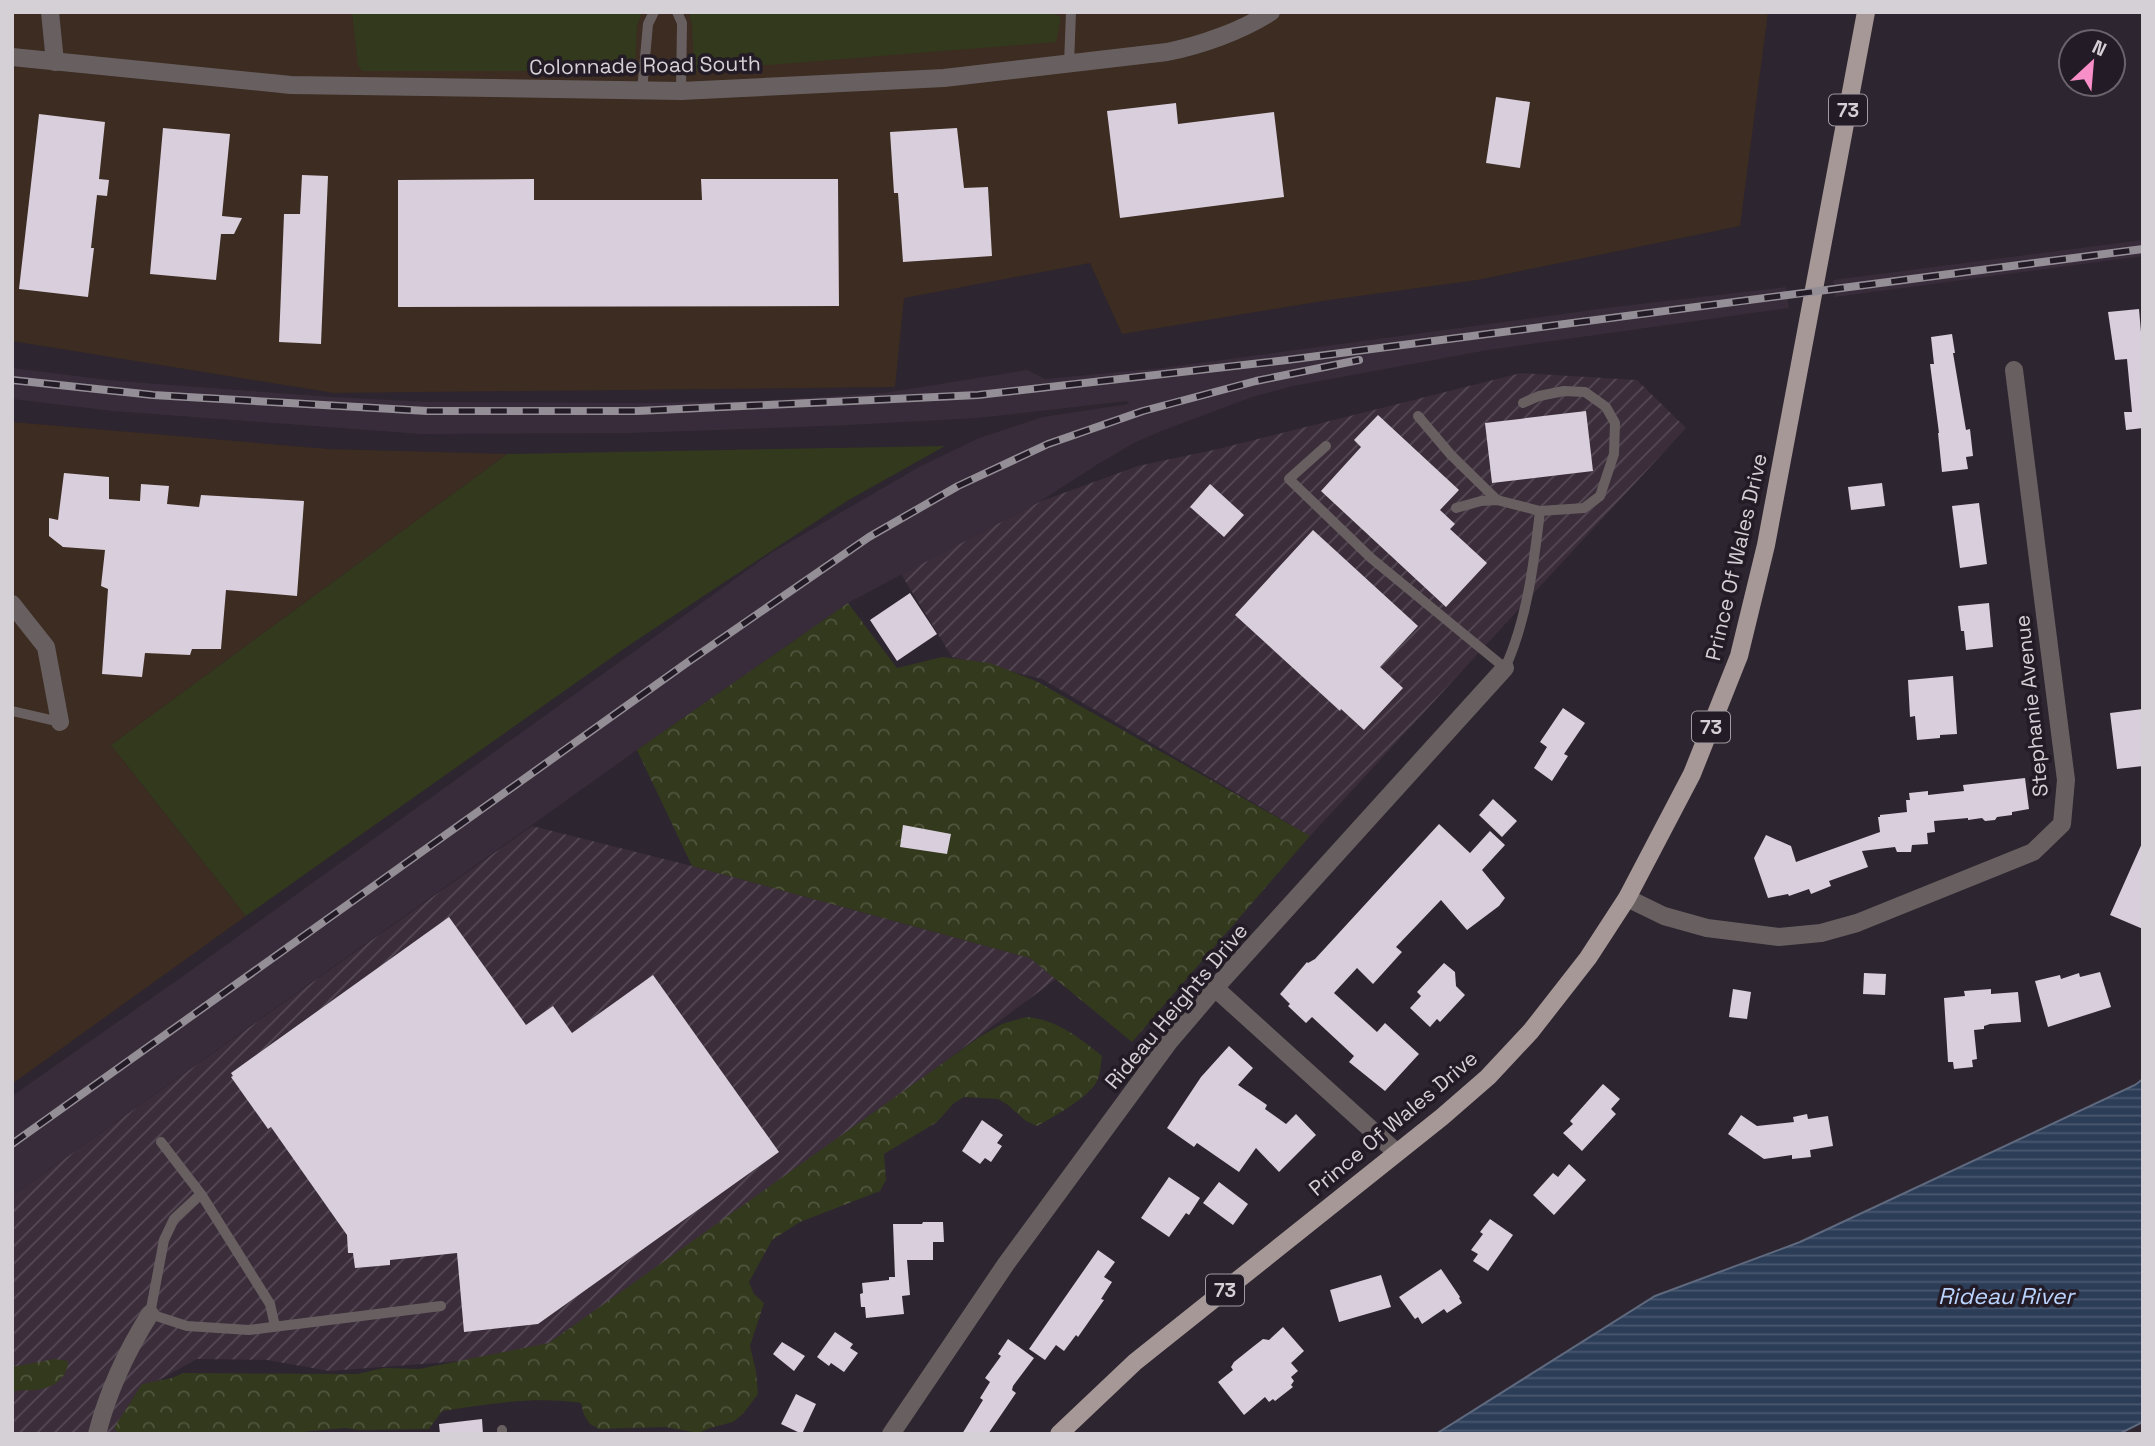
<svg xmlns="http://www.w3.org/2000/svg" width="2155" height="1446" font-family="'Space Grotesk',sans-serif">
<defs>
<pattern id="industrial-furrows" width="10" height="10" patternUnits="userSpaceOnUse" patternTransform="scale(1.75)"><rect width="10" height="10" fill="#3b2d3a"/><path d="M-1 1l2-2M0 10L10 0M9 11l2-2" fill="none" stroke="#564a56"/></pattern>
<pattern id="forest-crowns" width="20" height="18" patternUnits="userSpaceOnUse" patternTransform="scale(1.75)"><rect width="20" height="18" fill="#33391d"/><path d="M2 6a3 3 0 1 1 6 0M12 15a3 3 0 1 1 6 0" fill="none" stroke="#50553d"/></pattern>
<pattern id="water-rules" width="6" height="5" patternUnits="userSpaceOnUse" patternTransform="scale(1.75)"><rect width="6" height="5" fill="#2c3d58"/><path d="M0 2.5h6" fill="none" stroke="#4a586f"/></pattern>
</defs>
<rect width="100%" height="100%" fill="#2d252f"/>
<path fill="#3c2c21" d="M12,12H1768L1740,226L1477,280L1329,300L1122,334L1090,263L904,298L895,387L334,393L12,341Z
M12,422L328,449L507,454L111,745L246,916L12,1084Z"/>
<path fill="url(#industrial-furrows)" d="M1521,373L1637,380L1686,428L1310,836L1042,679L952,657L901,574L1039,502L1138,466L1218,449Z
M532,826L692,866L1030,958L1056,979L552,1354L329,1371L267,1360L197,1359L150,1385L120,1434H12V1196Z"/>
<path fill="#382c3b" d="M2143,240V256L1835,297L1833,280Z
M1786,287L1789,308L1488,350L1293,386L1252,397L1161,431L1134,443L1098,464L1039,502L848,603L637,750L12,1196V1096L176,981L771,553L919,467L979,438L1043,417L1129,404L1127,401L978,418L849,425L633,433L421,434L113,411L12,399V368L117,381L333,397L428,402L653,403L752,401L884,393L1027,370L1045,379L1162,368L1614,307Z"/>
<path fill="#33391d" d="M352,12H642L637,26L635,71H362L358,65Z
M689,12H1050L1061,17L1056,42L694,71L692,24Z
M945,446L847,501L628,646L246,916L111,745L507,454Z"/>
<path fill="url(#forest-crowns)" d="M848,603L897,668L942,657L990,663L1036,681L1310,836L1132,1042L1030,958L692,866L637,750Z
M1026,1017C1056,1019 1080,1038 1102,1056C1101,1064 1100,1076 1096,1083C1087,1098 1052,1118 1037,1126L1026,1121L1008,1105L998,1099L964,1097L954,1103L937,1122L884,1154L886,1180L880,1191L800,1222L772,1240L749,1282L754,1294L764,1303L750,1346L756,1371L758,1394L743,1414L733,1422L710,1428L699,1433L665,1427L599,1429L590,1424L584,1415L581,1403C536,1396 487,1404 442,1411L429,1429L359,1430L345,1428L280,1434H119L114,1428L142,1384L172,1378L183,1373L358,1374L383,1368L419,1369L549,1343L981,1036L1002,1024Z
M54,1359L68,1361C68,1376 56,1386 42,1389C32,1391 22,1389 12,1392V1367Z"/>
<path fill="url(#water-rules)" stroke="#5f697e" stroke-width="2" d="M2143,1079V1422L2119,1434H1436L1655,1296L1800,1242L2135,1085Z"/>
<path fill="#d8cedc" d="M1496,97L1530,102L1520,168L1486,163Z
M1176,103L1178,124L1274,112L1284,197L1120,218L1107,111Z
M39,114L105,122L99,179L109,180L107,196L97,195L91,248H94L88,297L19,289Z
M163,128L230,134L222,216L242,218L234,234H221L216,280L150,274Z
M957,128L964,188L988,187L992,256L903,262L898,193H894L890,132Z
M302,175L328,176L321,344L279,342L284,214H300Z
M534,179V200H702L701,179H838L839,306L398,307V180Z
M2139,309L2141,332H2143V428L2126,430L2124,412H2132L2127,359L2115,360L2108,312Z
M1952,334L1955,353H1953L1966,430L1970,429L1973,456L1966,457L1968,469L1942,472L1938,433H1939L1930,364H1934L1931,337Z
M1586,411L1593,471L1492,483L1485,423Z
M1378,415L1459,490L1440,510L1455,524L1450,529L1487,563L1446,607L1321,491L1361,447L1354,440Z
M64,473L109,477V499L140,501L141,484L169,486L167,504L199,507L201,495L304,501L297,596L226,590L221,649H192L190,655L145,653L142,677L102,674L108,589L101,586L105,550L63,547L49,536V518L58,520Z
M1882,483L1885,506L1851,510L1848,487Z
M1210,484L1244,515L1224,537L1190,507Z
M1979,503L1987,564L1960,568L1952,506Z
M1313,530L1418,626L1380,667L1403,688L1364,730L1341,709L1340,711L1235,615Z
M910,593L937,634L897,661L870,620Z
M1989,603L1993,647L1966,650L1964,631H1961L1958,606Z
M1953,676L1957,734L1940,735V738L1917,740L1915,716L1910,717L1908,680Z
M1563,708L1585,723L1564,754L1568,756L1552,781L1534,768L1547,747L1540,742Z
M2143,709V766L2117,769L2110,713Z
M2025,778L2029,809L2012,812V815L1997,817L1995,820L1985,821L1982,818L1968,820V818L1934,821L1935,832L1927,833L1928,844L1912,845L1911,852H1897L1895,847L1862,851L1868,867L1829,881L1831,886L1811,894L1809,889L1789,896L1788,894L1768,898L1754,858L1766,835L1791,846L1796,862L1880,832L1878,817H1880V815L1907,812L1906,800H1910L1909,793L1928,791V795L1964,791L1963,785Z
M1493,799L1517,821L1502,837L1479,815Z
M1439,824L1470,853L1490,831L1505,845L1482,870L1505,898L1499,906L1467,930L1441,900L1396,947L1402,952L1373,984L1357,968L1334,993L1377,1032L1385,1023L1419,1054L1385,1091L1349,1062L1354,1056L1312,1017L1306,1023L1288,1006L1290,1004L1280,994L1307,962L1308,963L1315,959Z
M903,825L951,834L947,854L900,847Z
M2143,841V929L2110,915Z
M449,917L526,1025L553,1006L572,1033L653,975L779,1152L538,1324L464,1332L457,1253L390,1260V1265L355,1268L353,1253H348L347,1235L271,1127L268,1129L231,1077L233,1076L231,1073Z
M1444,963L1455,972L1456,986L1465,995L1440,1022L1437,1019L1430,1027L1410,1008L1421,996L1417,992Z
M2100,972L2111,1007L2048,1027L2035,981L2060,975L2061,979L2079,973L2080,977Z
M1864,973L1886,974L1885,995L1863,994Z
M1733,989L1751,992L1747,1019L1729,1017Z
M1991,989V994L2018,992L2021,1022L1990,1024L1984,1026V1029L1974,1030L1977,1059L1972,1060L1973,1067L1954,1069L1953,1062H1948L1944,998L1965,996L1964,991Z
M1229,1046L1253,1068L1238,1085L1267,1105L1265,1109L1286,1124L1296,1114L1316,1135L1279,1172L1256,1148L1239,1172L1197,1143L1194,1147L1167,1128L1201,1077Z
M1603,1084L1620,1099L1611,1109L1616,1114L1582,1151L1563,1133L1573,1124L1570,1121Z
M1807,1114L1808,1119L1828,1116L1833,1146L1810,1150L1811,1157L1792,1159V1155L1764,1159L1728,1134L1741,1115L1757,1126L1794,1122L1793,1117Z
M982,1120L1003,1135L997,1143L1002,1146L991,1162L985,1158L980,1164L962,1151Z
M1569,1164L1586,1180L1554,1215L1533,1195L1553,1173L1558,1177Z
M1169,1177L1200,1198L1189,1215L1186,1213L1169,1237L1141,1218Z
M1219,1182L1248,1204L1233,1225L1203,1203Z
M1490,1219L1513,1235L1488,1271L1473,1261L1478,1254L1471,1250L1483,1234L1480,1232Z
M923,1222H943L944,1242H933V1260H907L910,1295L902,1296L904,1314L866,1318L865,1307H861L860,1294L863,1293L862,1283L889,1280V1277H895L893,1224H922Z
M1098,1250L1115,1262L1104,1277L1112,1282L1101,1299L1104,1300L1078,1337L1076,1335L1064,1351L1056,1345L1045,1360L1029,1349Z
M1441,1269L1460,1297L1459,1298L1462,1303L1447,1313L1444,1309L1422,1324L1418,1317L1415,1319L1399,1297Z
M1381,1275L1391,1307L1339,1322L1330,1290Z
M1283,1327L1304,1351L1291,1363L1298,1371L1291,1377L1294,1381L1291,1385L1293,1387L1275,1401L1273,1399L1269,1402L1265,1397L1244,1415L1218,1382L1233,1370L1231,1367L1234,1362L1254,1346L1263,1339L1269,1340Z
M835,1332L853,1344L850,1348L858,1353L844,1372L831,1363L829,1366L817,1357Z
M1008,1339L1034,1358L1013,1386L1012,1390L1016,1393L988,1434H962L983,1400L980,1398L990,1382L985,1378L1001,1356L998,1354Z
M782,1342L805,1356L794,1371L773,1354Z
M796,1394L816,1404L802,1434L781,1424Z
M482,1419L483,1434H440L439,1424Z"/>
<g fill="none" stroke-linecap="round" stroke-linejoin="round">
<path stroke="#686060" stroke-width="10" d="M677,12L682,23L681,91
M1069,64L1071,12
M642,91L648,24L654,12
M1523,403L1539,396L1564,391L1585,392L1606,407L1615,423L1614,454L1600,496L1584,508L1540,511
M1326,446L1289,479L1371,558L1505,668C1527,620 1534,563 1540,511L1497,500L1451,455L1418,416
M1456,508L1481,501L1497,500
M12,711L60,722
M161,1142L201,1194L270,1304L275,1326
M201,1194L174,1219L164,1240L150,1314L187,1326L249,1330L441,1306
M502,1430V1434"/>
<path stroke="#686060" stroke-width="18" d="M50,12L55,62
M12,604L46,647L60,722
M1627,898L1664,916L1707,928L1779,937L1821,933L1857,923L2033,852L2062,824L2066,780L2014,370
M1215,988L1396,1152
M97,1434C108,1391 126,1352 150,1314
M891,1434L1006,1264L1169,1042L1215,988L1505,668"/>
<path stroke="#686060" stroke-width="18" d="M12,57L291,85L681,91L944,78L1167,52C1202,45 1241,31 1271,12"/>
<path stroke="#a79898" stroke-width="18" d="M1059,1434L1135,1362L1442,1117L1488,1077L1531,1031L1588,958L1627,898L1692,774L1739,656L1766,545L1866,12"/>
<g stroke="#948e96" stroke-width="8">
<path id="rail" d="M12,380L153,395L427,411H637L978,395L1287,360L2143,249
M12,1144L688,662L869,537L958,486L1048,444L1143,411L1256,381L1359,360"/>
</g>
<use href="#rail" stroke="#231b25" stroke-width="5" stroke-dasharray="16" stroke-linecap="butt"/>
</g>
<g text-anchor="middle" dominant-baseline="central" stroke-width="7" stroke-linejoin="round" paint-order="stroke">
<g fill="#231b25" stroke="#a09aa1" stroke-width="2">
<rect x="1829" y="94.5" width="38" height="31" rx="5"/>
<rect x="1692" y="711.5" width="38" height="31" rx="5"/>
<rect x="1206" y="1274.5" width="38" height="31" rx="5"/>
</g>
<g font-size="19" font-weight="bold" fill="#d5d0d6">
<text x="1848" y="110">73</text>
<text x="1711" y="727">73</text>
<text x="1225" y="1290">73</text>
</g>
<g font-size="21" fill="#d5d0d6" stroke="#231b25">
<text transform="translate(645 65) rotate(-1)">Colonnade Road South</text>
<text transform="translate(1736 557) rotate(-77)">Prince Of Wales Drive</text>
<text transform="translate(2031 706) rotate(-96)">Stephanie Avenue</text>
<text transform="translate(1176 1006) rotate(-50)">Rideau Heights Drive</text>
<text transform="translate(1393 1123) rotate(-40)">Prince Of Wales Drive</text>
</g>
<g font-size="23" font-style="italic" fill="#bad4ff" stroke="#231b25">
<text x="2006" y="1296">Rideau River</text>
</g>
</g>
<rect width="2155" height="1446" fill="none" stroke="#d5d0d6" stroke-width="28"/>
<g transform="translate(2092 63) rotate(26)"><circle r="33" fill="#231b25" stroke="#6a636c" stroke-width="2"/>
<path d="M0-5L12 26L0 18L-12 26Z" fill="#f98fc9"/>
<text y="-10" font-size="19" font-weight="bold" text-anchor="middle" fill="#d5d0d6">N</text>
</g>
</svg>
